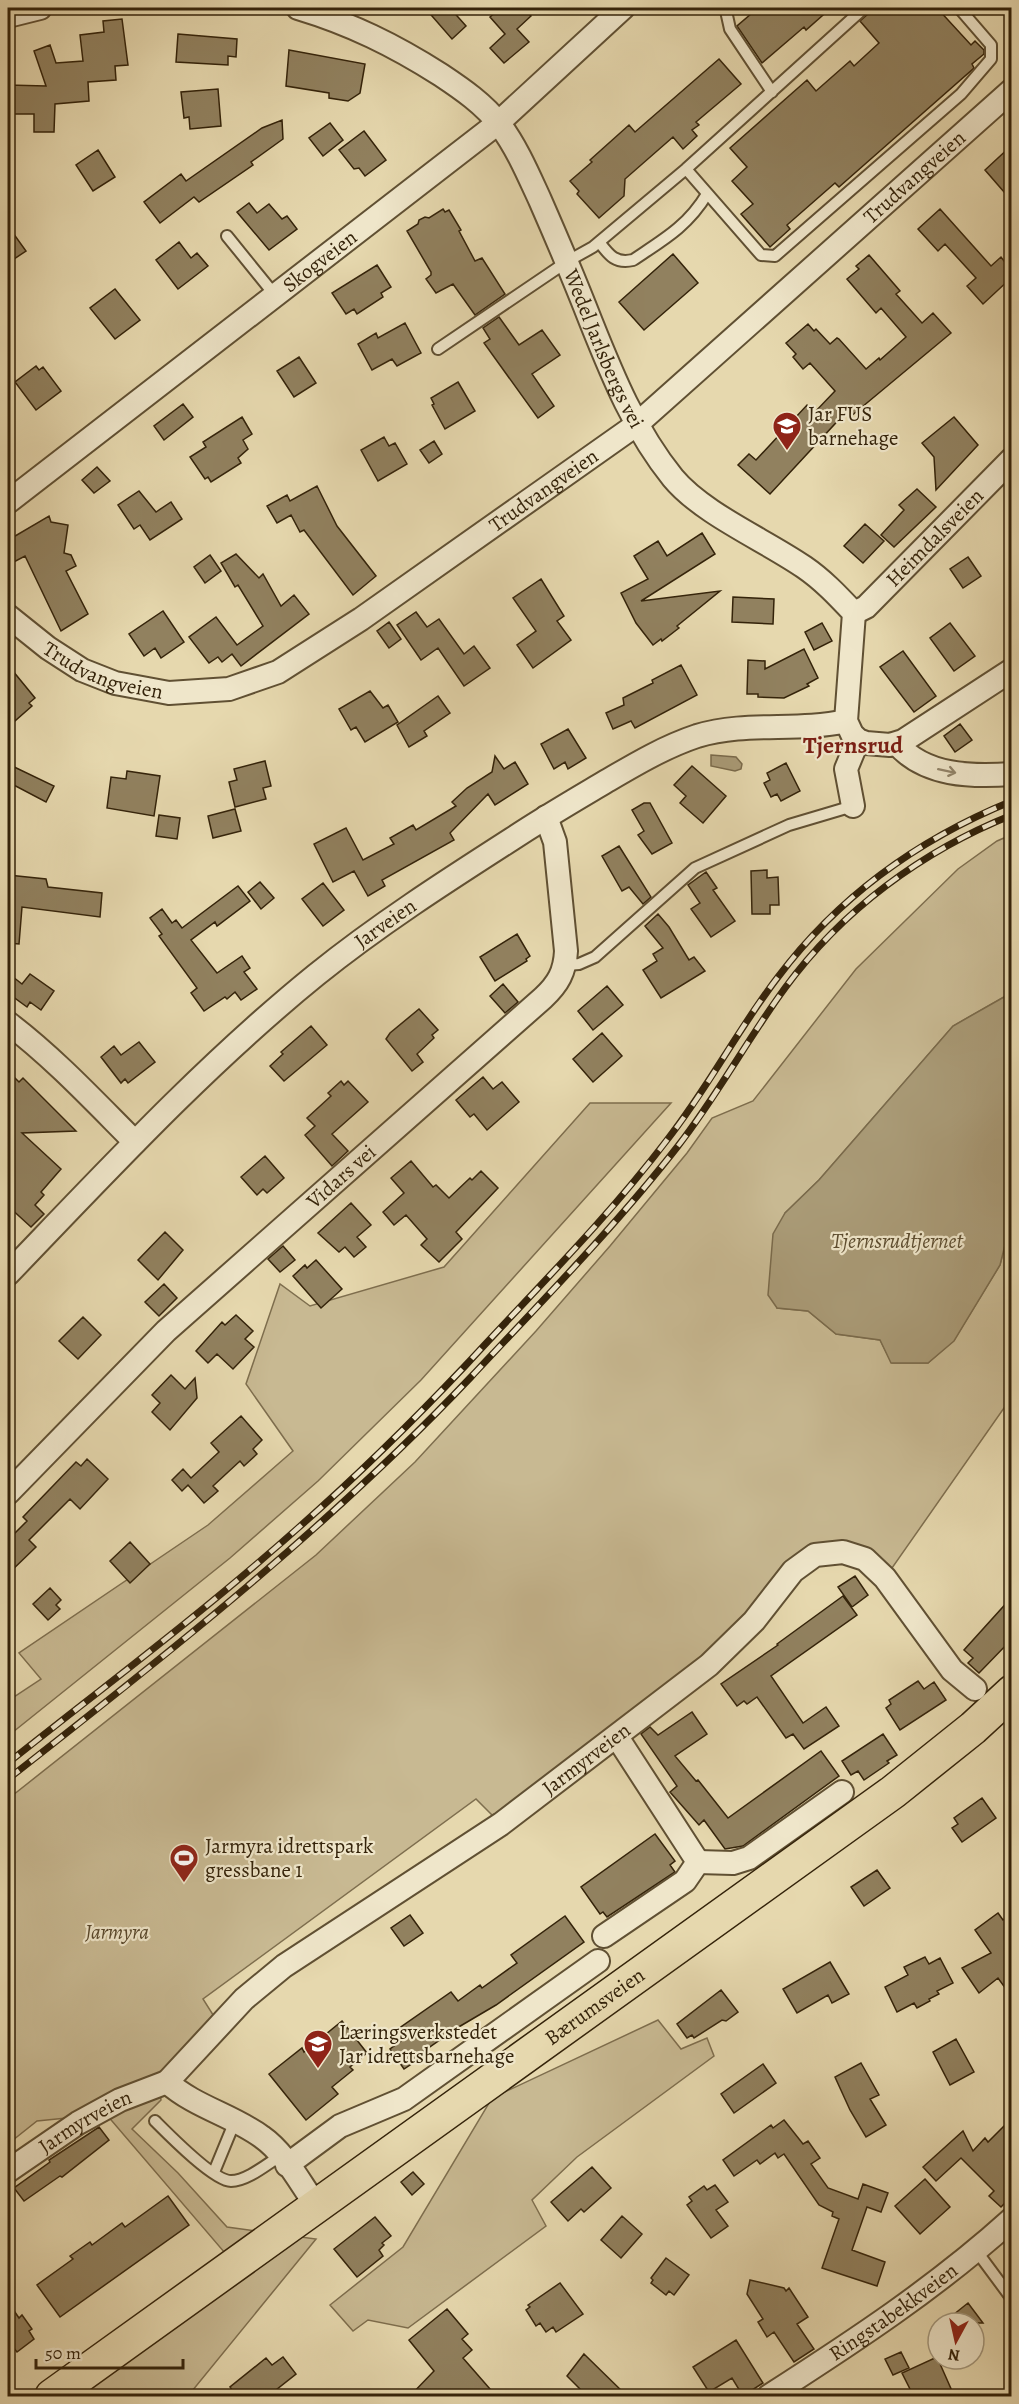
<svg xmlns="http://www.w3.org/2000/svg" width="1019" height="2404" font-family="Alegreya,serif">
<rect width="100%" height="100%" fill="#e6d8ae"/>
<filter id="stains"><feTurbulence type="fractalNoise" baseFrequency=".00333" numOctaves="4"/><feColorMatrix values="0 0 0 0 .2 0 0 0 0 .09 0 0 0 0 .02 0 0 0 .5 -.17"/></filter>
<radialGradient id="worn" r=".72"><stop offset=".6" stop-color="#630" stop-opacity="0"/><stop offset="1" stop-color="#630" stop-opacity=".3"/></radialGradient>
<path fill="#c8b992" stroke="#7e6e4e" stroke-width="1.5" d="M1011,835V993L953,1026L819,1180L785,1213L777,1308L808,1311L836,1334L880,1340L892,1363H928L954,1340L1000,1265L1011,1221V1398L885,1578L843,1552L815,1555L754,1621L501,1824L476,1799L203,1999L215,2018L158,2076L161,2100L132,2129L178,2173L227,2227L316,2239L188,2396H72L243,2274L106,2114L37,2121L8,2144V1799L316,1555L415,1462L536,1331L610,1246L687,1153L712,1118L753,1101L856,969L958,869L997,841Z
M590,1103H671L421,1380L318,1481L230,1558L8,1736V1701L41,1679L19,1653L208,1525L293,1451L246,1384L280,1284L310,1306L444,1267Z
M658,2020L681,2049L707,2038L714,2056L577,2157L532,2200L546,2226L408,2328L368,2320L353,2331L330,2305L403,2247L492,2098Z"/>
<path fill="#a99a76" stroke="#7a6a4b" stroke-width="1.5" d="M711,755L736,757L742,764L741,769L735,771L711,766Z
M1011,993V1221L1000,1265L954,1341L928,1363H891L880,1340L836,1334L808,1311L777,1308L768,1295L773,1234L785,1213L819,1180L953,1026Z"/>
<path fill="#91815f" stroke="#34230a" stroke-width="1.5" d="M425,8H450L466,26L452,39Z
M500,8H524L531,16L517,29L529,42L504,63L490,48L505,34L490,17Z
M758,8H831L806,30L804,27L762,63L737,26Z
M871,8H937L971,45L975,41L984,50V54L972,64L974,68L839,187L835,183L787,225L790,229L770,247L741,214L753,204L732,181L747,167L730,148L807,80L816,91L850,61L854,66L879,43L860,21L869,13Z
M122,19L128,65L115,66L116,80L88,82L89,101L55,104L54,132H34V114H8V85L46,86L34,51L50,45L56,63L83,61L80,35L104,32L103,21Z
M178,34L237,39L236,57L228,56V65L176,62Z
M289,50L365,64L360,93L348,101L329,98V93L286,86Z
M719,59L741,84L696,122L699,125L692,130L697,136L683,149L673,137L625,179L624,196L599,218L577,194L579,191L570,181L592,162L590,160L629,125L635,132Z
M218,89L221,126L190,129L189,117L184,118L181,92Z
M282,120L283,139L251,162L253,165L199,202L194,197L160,223L144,202L181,174L186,181L262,128Z
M330,123L343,140L323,156L309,138Z
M364,131L386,160L365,176L359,168L354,169L339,150Z
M1011,146V200L985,170Z
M98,150L115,177L93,191L76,165Z
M249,203L257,213L269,204L282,219L287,216L297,229L269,250L237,212Z
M443,209L445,212L449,210L461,230L459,231L475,261L482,258L505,294L475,315L453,284L436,293L426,279L431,275V272L407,231L418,224L419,220L425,217L429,218Z
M940,209L991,266L1001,257L1011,270V278L983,304L967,286L976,278L945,244L938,251L918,229Z
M8,226L26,251L8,263Z
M179,242L191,258L197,253L208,266L178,289L156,260Z
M673,254L698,283L644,330L619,302Z
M869,255L900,291L896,294L922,323L933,313L951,333L850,417L846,412L770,494L738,465L749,454L756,460L807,405L814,413L835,391L810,363L803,369L793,357L796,354L786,343L808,324L814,331L816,329L830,344L837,338L839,339L866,369L879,358L880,360L906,337L881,308L876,313L847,279L859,269L856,266Z
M377,265L391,287L381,293L383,297L357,314L354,309L346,314L332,293Z
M115,289L140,320L115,339L90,308Z
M499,317L519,345L542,330L560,355L532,374L554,406L538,418L484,343L490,339L483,328Z
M405,323L421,353L397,366L392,359L372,370L358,344L376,333L378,338Z
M299,357L316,383L294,397L277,371Z
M36,366L39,370L43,367L61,391L36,410L15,382Z
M458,382L475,411L445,429L432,405L434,404L431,398Z
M183,404L193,417L164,440L154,426Z
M242,417L252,434L243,440L248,449L238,458L241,463L211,482L208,477L205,479L190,457L206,447L203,442Z
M954,417L978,445L936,490L934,457L922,443Z
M384,437L389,446L395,443L407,464L378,481L361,450Z
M434,441L442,454L429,463L420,450Z
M97,467L110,481L94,493L82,480Z
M317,486L337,526L376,576L353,595L304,530L300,532L291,515L277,523L267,506L287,495L290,501Z
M917,489L936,507L894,547L881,535L904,510L899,505Z
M139,491L156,512L171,502L182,519L150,540L140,525L134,529L118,505Z
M49,516L51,522L68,525L64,553L71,555L76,566L66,571L88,614L61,631L25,556L10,564V539Z
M865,524L884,541L863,563L844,546Z
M702,533L715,554L641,601L720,591L677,626L679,628L662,641L661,639L653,645L636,623L621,593L648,579L634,556L658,541L667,556Z
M236,554L259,578L263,574L281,606L294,595L309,614L241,666L232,654L222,662L218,657L209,663L189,637L216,617L237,645L263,626L238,585L235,587L221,563Z
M210,555L221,571L205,583L194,567Z
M968,557L981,576L963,588L950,569Z
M541,579L564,616L557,621L571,640L533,668L517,645L536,631L513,598Z
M733,597L774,599L773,624L732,622Z
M163,611L184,642L161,658L155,648L144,656L129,634Z
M416,612L427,627L439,619L464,654L474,646L490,668L464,686L438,648L421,660L397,625Z
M389,622L401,639L389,648L377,631Z
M822,623L832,641L814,650L805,632Z
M950,623L975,656L954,671L930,638Z
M804,649L818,678L807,684L809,686L784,698L758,697V694H747L748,660L765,661V669Z
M903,651L936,696L914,712L880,667Z
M8,665L35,698L29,703L32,706L8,727Z
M681,665L697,695L635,728L631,721L613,729L606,713L624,705L623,698L653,683L652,680Z
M370,691L383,708L388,705L398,722L365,742L356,727L351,730L339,709Z
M438,696L450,713L424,731L427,736L409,747L397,725Z
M960,724L972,740L955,752L944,736Z
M568,729L586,758L568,769L565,762L554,769L541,744Z
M495,756L504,769L515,762L528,784L495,805L488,794L450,833L454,840L382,880L385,886L368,896L354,871L333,882L314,844L346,828L363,860L394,844L390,838L413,825L416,830L456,806L452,802L467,788L492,772Z
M265,761L271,786L263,788L266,799L235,807L229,782L237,780L234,769Z
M786,763L800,791L781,801L777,794L771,797L764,783L770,780L767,773Z
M8,764L54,786L46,802L8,782Z
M692,766L726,796L703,823L680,803L686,796L674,785Z
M127,771L160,776L154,816L107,808L111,777L126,779Z
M644,803H650L672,843L652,854L638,835L644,831L632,810Z
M235,809L241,831L213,838L208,816Z
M159,815L180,818L177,839L156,836Z
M619,846L651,897L643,904L629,887L622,891L602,856Z
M767,870V878L778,877L779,905H770V914H752L751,871Z
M706,872L717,888L713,890L735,921L711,937L691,909L700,903L688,885Z
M8,875L46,879L48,887L102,893L100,917L22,907L19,944L8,943Z
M260,882L274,898L261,909L248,892Z
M323,883L344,910L323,926L302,899Z
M238,886L250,901L217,926L215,922L191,940L217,973L242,956L250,968L244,972L257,989L241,1000L235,992L227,999L225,997L204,1011L191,993L197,988L159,936L162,934L150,918L162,909L172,923L176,920L182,928Z
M658,914L669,927L689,960L694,957L705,971L661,998L643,970L657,961L653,954L663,948L645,926Z
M517,934L530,956L526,959L527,961L495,981L480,957Z
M8,973L22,984L30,974L54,991L41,1010L30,1002L27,1007L8,993Z
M503,984L518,1002L505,1013L490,996Z
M607,986L623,1005L593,1030L578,1011Z
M419,1009L438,1030L432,1035L434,1038L417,1054L423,1062L412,1071L386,1039L390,1033Z
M311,1026L327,1045L284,1081L270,1066L283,1054L281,1052Z
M602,1033L622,1056L593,1082L573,1059Z
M139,1042L155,1062L128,1083L125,1079L121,1083L101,1057L114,1046L121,1055Z
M8,1071L19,1082L23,1078L76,1131L22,1133L61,1169L41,1192L44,1195L35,1205L44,1214L31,1227L8,1206Z
M483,1077L493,1089L502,1082L519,1102L487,1130L474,1114L470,1117L456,1100Z
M341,1081L344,1085L348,1081L368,1102L332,1134L348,1151L332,1166L305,1135L315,1126L307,1118L331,1096L328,1093Z
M265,1156L284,1178L267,1193L263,1189L257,1195L241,1177Z
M411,1161L433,1187L436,1185L449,1198L470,1178L472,1180L481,1171L498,1188L456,1232L462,1239L439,1262L421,1245L427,1239L406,1215L394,1225L383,1212L404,1193L391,1178Z
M351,1203L371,1225L357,1237L366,1247L354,1257L345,1247L339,1252L318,1233Z
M165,1232L183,1250L158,1280L138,1260Z
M283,1246L295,1260L280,1272L268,1259Z
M316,1260L342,1289L321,1308L293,1276L305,1265L307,1268Z
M164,1284L177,1298L159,1316L145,1302Z
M236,1315L253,1331L245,1339L254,1347L233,1369L217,1354L208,1363L196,1351L222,1322L225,1325Z
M83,1317L101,1335L78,1359L59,1341Z
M171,1375L185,1389L195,1378L197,1398L170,1430L152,1412L160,1403L152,1395Z
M241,1416L262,1440L253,1449L257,1454L244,1466L240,1461L213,1486L218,1491L204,1503L188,1485L182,1491L172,1480L183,1469L191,1478L219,1452L211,1443Z
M87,1459L108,1479L80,1509L70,1499L29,1540L36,1547L8,1574V1540L27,1521L23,1517L76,1462L81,1466Z
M130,1542L150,1564L130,1583L110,1561Z
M855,1576L868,1595L852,1607L838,1587Z
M50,1588L61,1600L56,1605L60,1609L48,1620L33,1604Z
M843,1596L857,1615L771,1676L803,1723L826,1707L839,1726L804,1749L793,1734L786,1738L757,1697L747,1704L744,1701L737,1706L721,1684L778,1645L777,1644Z
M1011,1598V1640L979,1673L968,1663L973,1658L964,1650Z
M918,1681L924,1689L934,1682L946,1700L900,1730L886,1708L891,1704L889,1700Z
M692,1712L707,1734L675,1756L696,1781L698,1780L728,1818L821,1751L839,1776L743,1846L725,1849L704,1820L699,1825L670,1792L677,1786L641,1734L650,1727L658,1735Z
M883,1734L897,1755L887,1761L889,1763L864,1780L858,1771L851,1775L842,1761Z
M982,1798L996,1818L962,1842L952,1828L958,1824L954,1818Z
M655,1834L675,1861L670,1865L675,1872L607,1917L603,1912L600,1914L581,1887Z
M877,1870L890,1888L864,1906L851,1887Z
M998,1913L1003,1920L1011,1914V1996L998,1978L979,1993L962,1968L991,1953L975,1930Z
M410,1915L423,1933L404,1946L391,1928Z
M565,1916L584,1942L496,2005L457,2028L417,2056L419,2059L404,2069L390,2049L405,2038L398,2029L451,1992L458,2001L480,1985L482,1988L517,1963L511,1955Z
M925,1957L929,1964L940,1958L953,1983L937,1991L939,1994L929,1999L930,2001L917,2008L914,2003L897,2012L885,1987L908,1975L904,1967Z
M830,1962L849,1994L832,2003L828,1995L797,2013L783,1989Z
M721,1990L738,2012L726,2021L722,2020L694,2038L692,2035L687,2038L677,2024Z
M342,2021L367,2053L350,2067L353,2070L332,2087L338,2094L306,2120L269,2074L302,2048L304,2052Z
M956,2039L974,2072L950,2085L933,2052Z
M861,2063L879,2095L870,2099L886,2125L866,2137L850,2110L835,2077Z
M763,2064L776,2083L734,2113L721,2094Z
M1011,2119V2150L1007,2155L1011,2160V2206L1006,2202L1001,2207L989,2196L994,2191L961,2158L936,2181L923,2167L963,2131L973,2151L985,2138L988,2142Z
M784,2120L803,2144L808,2141L820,2158L811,2164L828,2188L858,2199L863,2184L888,2193L881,2212L867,2207L852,2250L885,2262L877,2286L822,2268L839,2219L832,2216L833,2212L819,2205L784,2154L778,2158L775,2153L760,2164L757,2160L734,2176L723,2160L771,2125L773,2128Z
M99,2127L109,2140L62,2177L60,2176L24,2201L14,2188L50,2162L49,2160Z
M592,2167L611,2188L584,2212L581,2209L568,2221L551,2202Z
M413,2172L424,2184L412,2195L401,2182Z
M925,2179L950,2207L920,2234L895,2206Z
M715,2185L728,2202L716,2210L728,2226L711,2238L687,2205L692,2201L689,2197L704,2186L707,2190Z
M168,2196L189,2225L60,2317L37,2285L73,2259L70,2256L90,2242L92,2245L122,2223L125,2227Z
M622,2216L642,2234L621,2258L601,2240Z
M375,2217L391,2236L382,2243L384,2245L379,2250L383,2256L357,2277L334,2249Z
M666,2258L689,2275L674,2295L669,2291L666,2295L651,2283L653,2280L651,2278Z
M750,2280L784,2288L786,2291L789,2288L808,2317L797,2324L814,2349L794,2362L774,2332L767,2337L758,2322L763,2319L747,2294Z
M560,2283L583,2314L556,2332L553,2327L546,2332L540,2323L536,2326L526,2310L530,2307L528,2305Z
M8,2302L19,2318L22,2315L32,2329L29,2331L34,2339L17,2352L13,2347L8,2351Z
M968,2303L983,2323H943Z
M447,2309L468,2334L462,2339L472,2350L463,2358L497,2397H409L434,2371L409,2340Z
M736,2340L763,2383L743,2396L732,2378L709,2392L693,2367Z
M901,2352L909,2368L893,2375L885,2359Z
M584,2354L628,2397H588L567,2376Z
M283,2357L296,2374L267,2397H237L230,2387L266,2358L272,2365Z
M937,2357L952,2391L940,2397H914L902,2373Z"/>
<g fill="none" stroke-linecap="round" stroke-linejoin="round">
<g stroke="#605033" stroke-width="14">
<path id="lane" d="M728,8L726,11L730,29L772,92
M686,169L761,255L775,256L961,94L991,59V45L959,8
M227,236L274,294
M599,242C609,255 615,264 633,260C663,240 688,226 707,194
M438,349L568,261L593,247L686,169L864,8
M566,965L579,964L595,957L695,868L789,825L853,806
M155,2121C168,2134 214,2181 231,2181C247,2181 267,2164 280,2156
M214,2172L235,2121
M975,2249L1012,2299"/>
</g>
<g stroke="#605033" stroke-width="26">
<g id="street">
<path id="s1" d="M298,8C351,24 394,45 441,75C462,89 484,104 500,125C517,148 528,174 540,200C558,241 575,281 591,322C613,377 635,431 673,478C703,514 765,540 804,567C823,580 838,596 854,613L846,721L852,734L858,740L866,743L890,745L903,741L1012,670"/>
<path d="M8,16L40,8"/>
<path id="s2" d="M8,502L498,123L623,8"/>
<path id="s3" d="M854,613L866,607L1012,459"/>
<path id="s4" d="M8,616L48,648L82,670L115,683L169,693L229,689L278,672L361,619L636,425L1012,90"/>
<path d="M897,744C925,776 971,777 1012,774"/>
<path d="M853,806L846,769L858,740"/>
<path d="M8,1023C54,1058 94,1101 135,1142"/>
<path id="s5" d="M8,1274C107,1171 205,1065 316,975C378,925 445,882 512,839C542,819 573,801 605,782C634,765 664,747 697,736C746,721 797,732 846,721"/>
<path id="s6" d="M8,1493L166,1331L543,998C558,984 565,972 566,951L555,842L546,817"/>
<path d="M698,1862L733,1863L749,1858L842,1792"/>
<path d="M604,1936L685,1881L698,1862L617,1737"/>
<path d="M287,2165L340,2126L404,2099L598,1961"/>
<path id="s7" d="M8,2171L78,2123L120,2100L167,2082"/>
<path id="s8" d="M316,2205C300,2183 285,2153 262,2137C232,2115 195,2107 167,2082L244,1999L284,1966L501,1824L709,1665L754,1621L793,1571L815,1555L843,1552L865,1559L885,1578L952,1670L975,1689"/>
<path id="s9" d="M769,2396C853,2342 937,2287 1012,2219"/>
</g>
</g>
<g stroke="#34230a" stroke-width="36">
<g id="primary">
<path id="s10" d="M52,2396L893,1792L973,1728L1012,1692"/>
</g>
</g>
<use href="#lane" stroke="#efe6ca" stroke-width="10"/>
<use href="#street" stroke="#efe6ca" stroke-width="22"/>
<use href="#primary" stroke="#e6d8ae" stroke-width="33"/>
<g stroke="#34230a" stroke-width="7">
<path id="rail" d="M8,1763C105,1686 205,1611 298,1528C356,1477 412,1422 465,1366C533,1292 606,1220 667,1140C708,1088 738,1029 778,977C839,896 919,839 1012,801
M8,1779C169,1653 330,1526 471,1377C541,1302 615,1227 678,1146C717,1096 747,1040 785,988C842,910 922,851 1012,815"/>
</g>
<use href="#rail" stroke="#efe6ca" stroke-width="4.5" stroke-dasharray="14" stroke-linecap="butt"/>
</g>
<defs><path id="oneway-shaft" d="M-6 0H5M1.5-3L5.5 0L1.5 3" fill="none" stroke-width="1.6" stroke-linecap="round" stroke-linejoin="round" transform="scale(1.5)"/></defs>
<use stroke="#92846a" href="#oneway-shaft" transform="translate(947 771) rotate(12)"/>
<defs>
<g id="school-pin" transform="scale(1.5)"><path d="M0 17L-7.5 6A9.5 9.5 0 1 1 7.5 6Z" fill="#8f2418" stroke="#efe6ca"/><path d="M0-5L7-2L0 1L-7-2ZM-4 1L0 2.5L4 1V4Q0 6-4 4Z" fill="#fff"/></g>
<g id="stadium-pin" transform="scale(1.5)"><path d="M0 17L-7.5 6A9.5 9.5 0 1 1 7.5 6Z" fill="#8f2418" stroke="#efe6ca"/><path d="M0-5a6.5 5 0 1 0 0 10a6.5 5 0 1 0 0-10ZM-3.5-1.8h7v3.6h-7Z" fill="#fff"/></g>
</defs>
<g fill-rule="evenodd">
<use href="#school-pin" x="787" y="426"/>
<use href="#stadium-pin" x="184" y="1858"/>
<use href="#school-pin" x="318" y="2044"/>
</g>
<g text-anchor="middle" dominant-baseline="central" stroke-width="4.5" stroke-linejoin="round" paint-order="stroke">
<g font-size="21" fill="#34230a" stroke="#efe6ca">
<text stroke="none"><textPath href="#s4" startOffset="1102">Trudvangveien</textPath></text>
<text stroke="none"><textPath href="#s2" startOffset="394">Skogveien</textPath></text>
<text stroke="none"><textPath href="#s1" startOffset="483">Wedel Jarlsbergs vei</textPath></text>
<text stroke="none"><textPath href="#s4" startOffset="616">Trudvangveien</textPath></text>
<text stroke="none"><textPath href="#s3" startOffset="111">Heimdalsveien</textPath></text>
<text stroke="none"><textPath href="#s4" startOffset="112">Trudvangveien</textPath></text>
<text stroke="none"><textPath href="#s5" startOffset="516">Jarveien</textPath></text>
<text stroke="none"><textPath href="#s6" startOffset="460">Vidars vei</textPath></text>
<text stroke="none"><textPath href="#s8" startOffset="729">Jarmyrveien</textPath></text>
<text stroke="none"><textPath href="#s10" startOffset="668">Bærumsveien</textPath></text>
<text stroke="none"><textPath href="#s7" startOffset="92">Jarmyrveien</textPath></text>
<text stroke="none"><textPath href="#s9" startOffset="150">Ringstabekkveien</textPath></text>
</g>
<g font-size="21" fill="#34230a" stroke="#efe6ca" text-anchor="start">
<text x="808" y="414">Jar FUS<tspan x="808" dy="24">barnehage</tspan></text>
<text x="205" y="1846">Jarmyra idrettspark<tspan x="205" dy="24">gressbane 1</tspan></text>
<text x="339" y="2032">Læringsverkstedet<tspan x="339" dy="24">Jar idrettsbarnehage</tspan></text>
</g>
<g font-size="21" font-style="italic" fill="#59482c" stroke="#efe6ca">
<text x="117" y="1932">Jarmyra</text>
</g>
<g font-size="22" font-style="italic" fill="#5d4d30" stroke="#efe6ca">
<text x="897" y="1241">Tjernsrudtjernet</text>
</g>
<g font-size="24" font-weight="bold" fill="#7a1f14" stroke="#efe6ca">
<text x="853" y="745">Tjernsrud</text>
</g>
</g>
<rect width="1019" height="2404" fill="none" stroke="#e6d8ae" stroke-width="30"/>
<rect x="9" y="9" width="1001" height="2386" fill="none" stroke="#34230a" stroke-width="3"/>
<rect x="15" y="15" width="989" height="2374" fill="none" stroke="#34230a" stroke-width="1.5"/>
<g transform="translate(956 2341) rotate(188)"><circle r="28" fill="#efe6ca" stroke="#a4987d" stroke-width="1.5"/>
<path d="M0-4.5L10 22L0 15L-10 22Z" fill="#8f2418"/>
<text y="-9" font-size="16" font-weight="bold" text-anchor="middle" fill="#34230a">N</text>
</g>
<path d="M36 2359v9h147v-9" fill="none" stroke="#34230a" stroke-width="3"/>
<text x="45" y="2359" font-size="18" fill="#34230a" stroke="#efe6ca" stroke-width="4.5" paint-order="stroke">50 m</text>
<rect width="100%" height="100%" filter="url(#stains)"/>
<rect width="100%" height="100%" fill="url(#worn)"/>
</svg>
